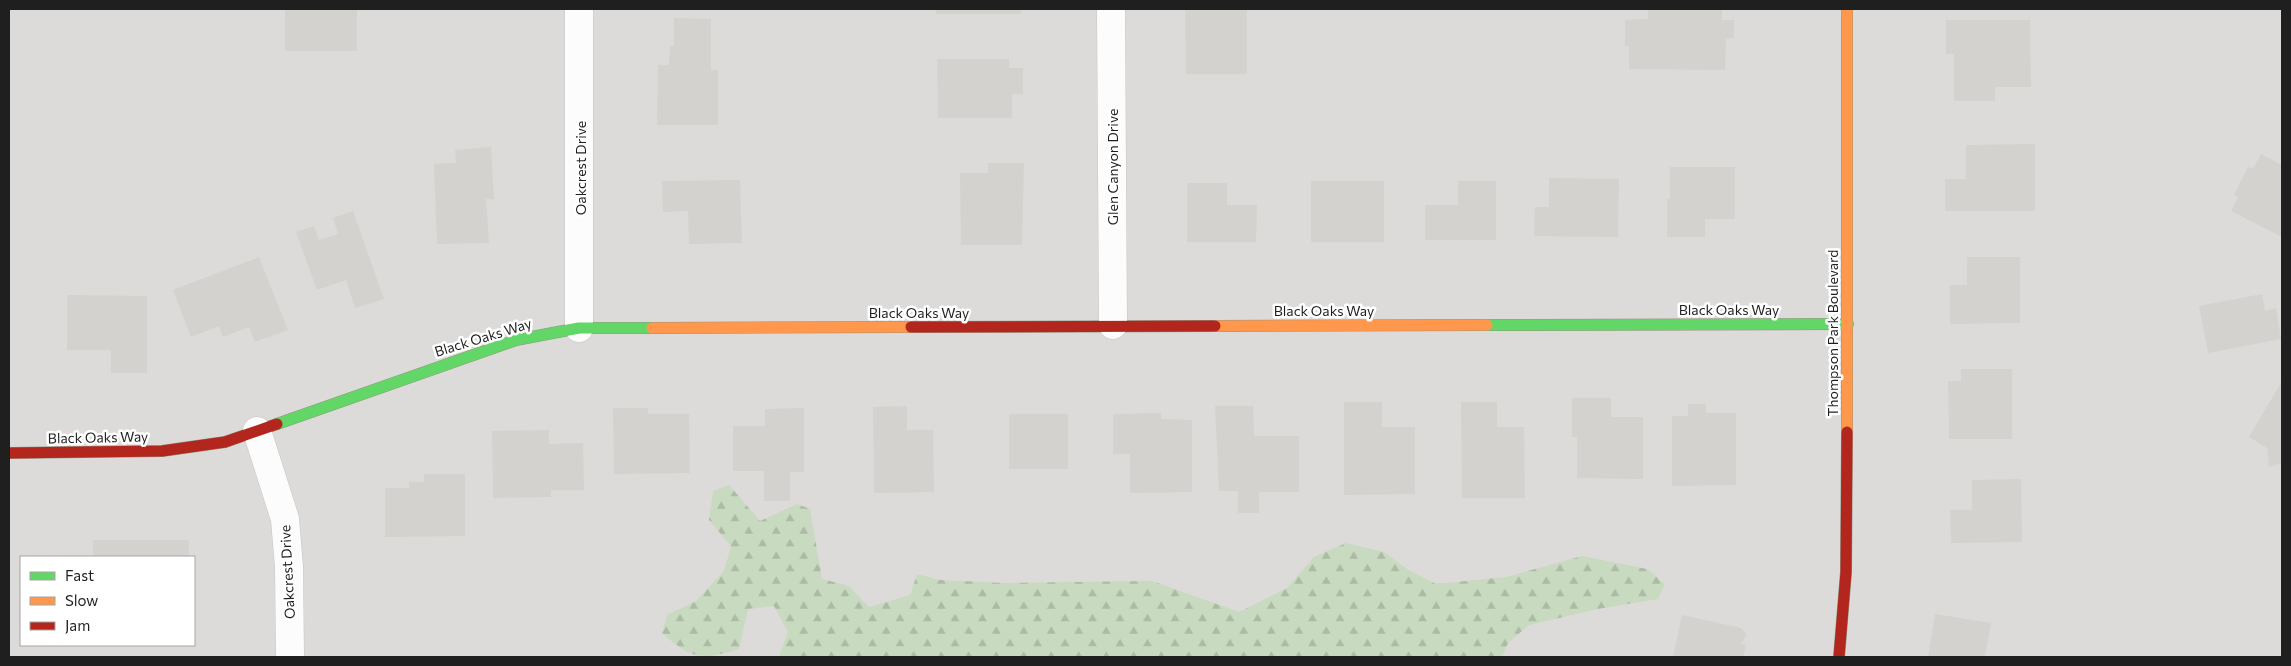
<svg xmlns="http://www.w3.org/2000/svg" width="2291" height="666" font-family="Commissioner,sans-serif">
<defs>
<pattern id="forest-firs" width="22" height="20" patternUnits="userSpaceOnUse" patternTransform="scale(1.25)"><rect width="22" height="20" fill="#c8dabf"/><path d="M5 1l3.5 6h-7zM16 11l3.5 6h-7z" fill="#abbba4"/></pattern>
</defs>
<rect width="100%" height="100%" fill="#edece8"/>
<path fill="#dcdbd9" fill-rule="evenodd" d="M9,9H2282V657H9ZM21,557H194V645H21Z"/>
<path fill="url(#forest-firs)" d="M729,485L760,521L797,504L810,509L822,579L849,586L869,607L910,595L917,574L940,580L1003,583L1152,581L1239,612L1287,588L1314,557L1346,543L1384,552L1407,569L1436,584L1506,577L1582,556L1647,569L1665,584L1658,599L1598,609L1529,625L1508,643L1502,657H779L788,632L774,606L748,609L739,649C702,660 692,660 662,633L667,615L696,601L724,571L731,546L709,520L713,491Z"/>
<path fill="#d4d2cf" d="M285,9H357V51H285Z
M936,9H1021V14H936Z
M1185,9H1247V74H1186Z
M1648,9H1722V20H1734V38L1726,39L1725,70L1629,69V46H1625V20L1648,19Z
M674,18L711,19V70H718V125H657L658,65H669L670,46H674Z
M1946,20H2030L2031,87H1995V101H1954V54H1946Z
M937,59H1009V68H1023V94H1012V118H938Z
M2035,144V211H1945V179H1966V145Z
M491,147L494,199H486L489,243L437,244L434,164L456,163L455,150Z
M2261,154L2282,165V237L2231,211L2238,197L2234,195L2248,167L2253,169Z
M988,163H1024L1022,245H961L960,173H988Z
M1670,167H1735V219H1705V237H1667V199H1670Z
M1549,178L1619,179L1618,237L1534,236L1535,207H1549Z
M740,180L742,243L689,244L688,211L663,212L662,181Z
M1311,181H1384V242H1311Z
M1458,181H1496V240H1425V205H1458Z
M1187,183H1227V205H1257L1256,242H1187Z
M353,211L384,299L355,308L346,280L317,290L296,232L314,226L319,240L338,234L333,218Z
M259,257L288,330L255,342L249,327L223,337L219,326L191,337L173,290Z
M1967,257H2020V323L1950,324V285H1967Z
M2262,294L2265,311L2276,308L2281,339L2208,353L2199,306Z
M67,295L147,296V373H111V350H67Z
M1961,369H2012V439H1949L1948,381H1961Z
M2282,381V463L2269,467L2267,448L2249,437Z
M1572,398H1611V417H1643V479L1577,478V437H1572Z
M1344,402H1382V427H1415V494L1344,495Z
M1461,402H1497V427H1524L1525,498H1462Z
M1688,404H1706V413H1736V485L1672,486V416H1688Z
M907,406V430H933L934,492L874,493L873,407Z
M1215,406H1253L1254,436H1299V492H1259V513H1238V491H1219Z
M613,408H648V414H689L690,473L614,474Z
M804,408V472H790V501H764V471H733V426H765V409Z
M1161,413V419L1192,420V492L1130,493V454H1113V414Z
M1009,414H1068V469H1009Z
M549,430V444L583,443L584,490H551V497L493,498L492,431Z
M424,474H465V536L385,537V488H409V482H424Z
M2021,479L2022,542L1951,543L1950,510H1972V480Z
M93,540H189V557H93Z
M1935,614L1991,623L1985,657H1928Z
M1682,615L1741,628L1746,634L1744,640L1740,644L1746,645L1743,657H1673Z"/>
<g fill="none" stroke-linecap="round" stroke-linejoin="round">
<g stroke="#c6c6c4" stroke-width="29">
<path id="street" d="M579,9V328
M1111,9L1113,325
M257,431L285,519L289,567L290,657"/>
</g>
<g stroke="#949681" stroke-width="12">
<path id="fast" d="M1487,325L1848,324
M277,424L516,340L579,328H652"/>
</g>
<g stroke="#949681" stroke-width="12">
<path id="slow" d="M1847,9V432
M1215,326L1487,325
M652,328L911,327"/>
</g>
<g stroke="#949681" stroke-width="12">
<path id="jam" d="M911,327L1215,326
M9,453L162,451L225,442L277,424
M1839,657L1846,572L1847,432"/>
</g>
<use href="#street" stroke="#fcfcfc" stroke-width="28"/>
<use href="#fast" stroke="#63d668" stroke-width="11"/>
<use href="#slow" stroke="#ff974d" stroke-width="11"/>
<use href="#jam" stroke="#b3261e" stroke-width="11"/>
</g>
<g text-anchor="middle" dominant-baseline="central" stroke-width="5" stroke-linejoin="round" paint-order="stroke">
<g font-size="14" fill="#1f1f1f" stroke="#fff">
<text transform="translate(1112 167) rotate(-90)">Glen Canyon Drive</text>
<text transform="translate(580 168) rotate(-90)">Oakcrest Drive</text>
<text x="1729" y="309">Black Oaks Way</text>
<text x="1324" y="310">Black Oaks Way</text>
<text x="919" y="312">Black Oaks Way</text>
<text transform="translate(1832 333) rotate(-90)">Thompson Park Boulevard</text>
<text transform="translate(483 337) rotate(-17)">Black Oaks Way</text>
<text transform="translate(98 437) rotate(-1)">Black Oaks Way</text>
<text transform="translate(287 572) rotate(-93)">Oakcrest Drive</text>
</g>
</g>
<rect width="2291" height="666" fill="none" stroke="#1f1f1f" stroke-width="20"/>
<rect x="20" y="556" width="175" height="90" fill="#ffffff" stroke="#a5a5a5"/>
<rect x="30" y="572" width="25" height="8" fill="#63d668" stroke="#a5a5a5"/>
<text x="65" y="581" font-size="15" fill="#1f1f1f">Fast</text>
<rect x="30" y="597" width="25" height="8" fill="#ff974d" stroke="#a5a5a5"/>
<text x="65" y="606" font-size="15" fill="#1f1f1f">Slow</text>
<rect x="30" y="622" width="25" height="8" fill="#b3261e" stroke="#a5a5a5"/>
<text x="65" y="631" font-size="15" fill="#1f1f1f">Jam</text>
</svg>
